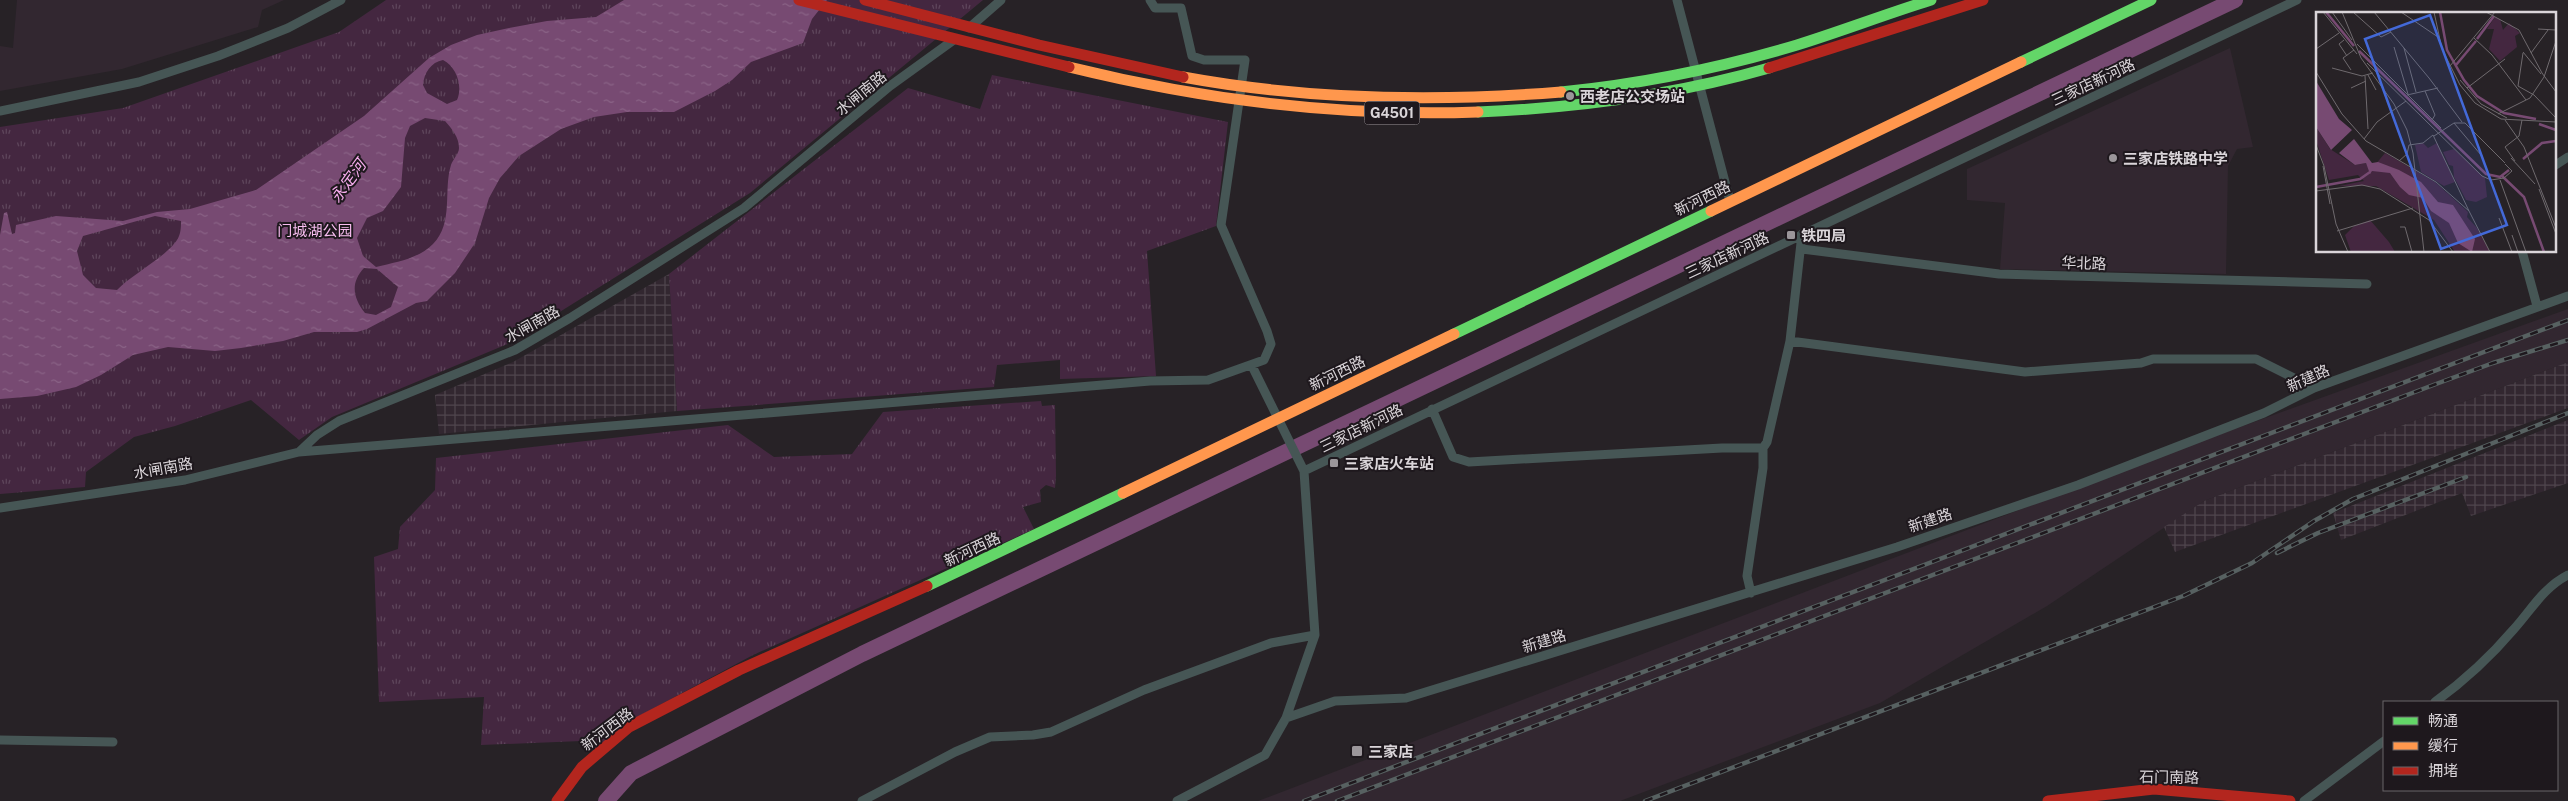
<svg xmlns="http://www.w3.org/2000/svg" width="2568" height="801" font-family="'Public Sans','Noto Sans SC',sans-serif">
<defs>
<pattern id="industrial-grid" width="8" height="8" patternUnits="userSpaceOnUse" patternTransform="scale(1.25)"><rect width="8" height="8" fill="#322730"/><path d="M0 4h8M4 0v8" fill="none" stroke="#4f454d"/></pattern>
<pattern id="park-tufts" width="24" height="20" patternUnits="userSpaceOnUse" patternTransform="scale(1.25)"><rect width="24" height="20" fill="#442740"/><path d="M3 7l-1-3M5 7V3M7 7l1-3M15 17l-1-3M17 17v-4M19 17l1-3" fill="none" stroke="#5e455b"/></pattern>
<pattern id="water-ripples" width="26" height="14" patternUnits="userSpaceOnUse" patternTransform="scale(1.25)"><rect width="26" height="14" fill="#774a72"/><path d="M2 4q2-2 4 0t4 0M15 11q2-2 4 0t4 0" fill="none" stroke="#8a6386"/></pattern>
</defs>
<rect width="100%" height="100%" fill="#272226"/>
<path fill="#322730" d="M17,0H284L262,10L258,27L122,69L0,91V46L13,48Z
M2230,48L2253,147L2237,149L2228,166L2226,274L2000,269L2005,203L1967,200V169Z
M2568,309V362L2204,501L2047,606L1880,703L1620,801H1258L2168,453Z"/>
<path fill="url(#industrial-grid)" d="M669,274L677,411L439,434L435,395L513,362Z
M2568,362V408L2175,552L2164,527L2204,501Z
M2568,420V483L2471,516L2462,493L2341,540L2333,513Z"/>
<path fill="url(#park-tufts)" d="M386,0H983L750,193L510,343L332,417L299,440L251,400L175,426L134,437L86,472L85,487L0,494V127L123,108L339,32Z
M992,75L1228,122L1216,226L1147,251L1156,376L1060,379V360L997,365L994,387L677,411L669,274L908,88L980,109Z
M1041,401L1042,406L1055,405L1056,476L1055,488L1046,485L1040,490L1041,502L1023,507L1034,529L753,655L626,723L597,749L581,741L481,745L484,697L379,702L374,557L398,549L400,527L435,490L436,458L728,425L774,457L852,454L883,412Z"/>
<path fill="url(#water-ripples)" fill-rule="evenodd" d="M624,0H827L812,19L803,43L751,62L732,80L715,91L674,112H627L594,117L561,129L519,156L500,178L489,198L475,243L455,273L427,301L416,303L367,329L357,332H314L283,341L241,348L215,351L168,347L133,355L101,375L76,387L37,396L0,399V235L4,213L7,212L12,234L15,233L16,225L56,216L123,221L157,212L190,209L256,190L364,116L429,58L451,45L477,35L509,28L547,21L596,17ZM443,60C457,67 463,87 457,100L447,104L427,93L423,85C424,73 431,62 443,60ZM425,118L445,121C452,129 459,137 459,148C459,154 453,159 451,165C443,190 454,223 433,244C418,259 396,262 376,267L363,256L357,238L367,218L383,211L401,187L405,138L410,126ZM155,216L181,221C181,225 181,232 179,236C173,253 132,274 117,290L96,288L83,275L77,251L83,236ZM364,268L377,269L398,287L391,307L376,315L365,313C353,298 350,283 364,268Z"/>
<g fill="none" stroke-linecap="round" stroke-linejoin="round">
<path stroke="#774a72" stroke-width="16" d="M606,801L631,773L862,654L2235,0"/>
<path stroke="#465655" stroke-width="9" d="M1677,0L1730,201
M969,28L1001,0
M0,111L139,82L218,56L288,28L341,0
M2554,166L2568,157
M1802,249L1999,274L2367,284
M2522,251L2537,306
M1790,341L2025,372L2141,363L2153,359H2256L2314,388
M1252,366L1304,471
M1432,409L1453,457L1469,462L1722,448H1763
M299,452L1150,381L1208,380L1264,360L1271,344L1267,331L1221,225L1245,60H1204L1192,56L1181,8H1155L1150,0
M1304,471L2297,0
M0,508L185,480L299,452L317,435L339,421L515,350L570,318L744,208L890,86L955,39
M1751,593L1747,576L1763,468V448L1767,442L1790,341L1802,234
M2435,702C2464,681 2491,656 2514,629C2531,610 2544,587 2568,575
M1286,718L1335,701L1406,698L1897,547L2078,485L2264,413L2314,388L2568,296
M0,740L113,742
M862,801L955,752L990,737L1033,735L1051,732L1144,690L1271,643L1315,635
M1177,801L1265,755L1286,718L1315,635L1304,471
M2304,801L2384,741"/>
<path stroke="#63d668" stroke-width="11" d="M2021,62L2151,0
M1454,334L1711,211
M927,586L1123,493"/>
<path stroke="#ff974d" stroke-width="11" d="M1711,211L2021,62
M1123,493L1454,334"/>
<path stroke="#b3261e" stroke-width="11" d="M557,801L582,767L629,727L739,670L927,586
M2048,801L2154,789L2290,801"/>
<g stroke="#576161" stroke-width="4.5">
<path id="rail" d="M2277,553L2318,533L2466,477
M1304,801L2568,320
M1337,801L2436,384L2493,363L2568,340
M1645,801L2183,596L2252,563L2314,521L2353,499L2568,413"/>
</g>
<use href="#rail" stroke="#1e181d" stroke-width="2.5" stroke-dasharray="8" stroke-linecap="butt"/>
<path stroke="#63d668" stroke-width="11" d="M1561,92C1641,84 1720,68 1797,45C1842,31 1886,14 1931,0
M1478,112C1575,108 1675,95 1769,68"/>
<path stroke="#ff974d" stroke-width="11" d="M1069,67C1203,100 1339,117 1478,112
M1183,77C1308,100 1436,102 1561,92"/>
<path stroke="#b3261e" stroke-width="11" d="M799,0L1069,67
M865,0L1039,45L1183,77
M1769,68L1983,0"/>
</g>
<g fill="#9b969a" stroke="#1e181d" stroke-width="2">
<circle cx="1570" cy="96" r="5"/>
<circle cx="2113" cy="158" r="5"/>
<rect x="1786" y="230" width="10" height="10" rx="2.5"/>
<rect x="1329" y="458" width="10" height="10" rx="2.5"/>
<rect x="1351" y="745" width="12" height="12" rx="2.5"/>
</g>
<g text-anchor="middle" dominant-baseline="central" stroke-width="4" stroke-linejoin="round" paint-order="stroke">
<rect fill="#1e181d" stroke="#a29ca1" stroke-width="1" x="1364.5" y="101.5" width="55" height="23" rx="4"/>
<g font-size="14" font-weight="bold" fill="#dad5d9">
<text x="1392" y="113">G4501</text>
</g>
<g font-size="15" fill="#dad5d9" stroke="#1e181d">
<text transform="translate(2093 82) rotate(-25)">三家店新河路</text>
<text transform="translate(861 93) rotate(-39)">水闸南路</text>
<text transform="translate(1702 198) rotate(-26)">新河西路</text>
<text transform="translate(1727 255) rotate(-25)">三家店新河路</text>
<text transform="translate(2084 263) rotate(2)">华北路</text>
<text transform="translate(532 324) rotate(-29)">水闸南路</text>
<text transform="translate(1337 373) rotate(-26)">新河西路</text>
<text transform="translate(2308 378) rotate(-24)">新建路</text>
<text transform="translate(1361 428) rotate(-26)">三家店新河路</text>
<text transform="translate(163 468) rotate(-10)">水闸南路</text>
<text transform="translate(1930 520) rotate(-19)">新建路</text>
<text transform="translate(972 549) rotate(-25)">新河西路</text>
<text transform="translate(1544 641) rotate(-17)">新建路</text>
<text transform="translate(607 729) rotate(-37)">新河西路</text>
<text transform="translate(2169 777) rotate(1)">石门南路</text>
</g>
<g font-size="15" font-weight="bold" fill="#dad5d9" stroke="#1e181d" text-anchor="start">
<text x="1580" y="96">西老店公交场站</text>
<text x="2123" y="158">三家店铁路中学</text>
<text x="1801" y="235">铁四局</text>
<text x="1344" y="463">三家店火车站</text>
<text x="1368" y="751">三家店</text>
</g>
<g font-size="15" fill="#f7bcef" stroke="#1e181d">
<text x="315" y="230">门城湖公园</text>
</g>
<g font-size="16" font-style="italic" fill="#f7adee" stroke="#1e181d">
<text transform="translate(348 181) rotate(-54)">永定河</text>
</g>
</g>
<g transform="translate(2316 12)">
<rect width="240" height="240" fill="#272226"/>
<path d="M179,5L184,7L187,18L193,11L204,21L199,24L201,35L184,49L173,37L178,17H171ZM0,115L14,137L39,153L50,151L54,159L69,141L119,170L152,200L151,205L161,216L174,240H139L118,208L60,174H23L48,169L42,163L13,168L0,128ZM107,131L112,136L121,131L139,170L128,174L105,160L99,133ZM138,137L169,166L171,185L160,190L150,188L138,165L137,154L133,153L127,140ZM54,208L73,230L79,240H35L29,223L38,214Z" fill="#442740"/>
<path d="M0,69L23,107L36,118L15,138L0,115ZM38,127L56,151L62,150L83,158L105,170L122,190L137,193L159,227L156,240L142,231L133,211L115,199L107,186L93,183L84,175L74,161L56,159L54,162L50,151L39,153L23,141Z" fill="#774a72"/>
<path fill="none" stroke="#774a72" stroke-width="2.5" d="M10,0L38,34M124,0L131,38L148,68L161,84L188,101L220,107M161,27L178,4M43,39L170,162L184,165L193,158M140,53L160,29M223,112L240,118M207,147L226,131L240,129M186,164L208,185L228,240M0,175L44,167L54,160"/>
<path fill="none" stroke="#6f6a6e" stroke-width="1" d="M7,0L41,42M16,0L36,28M26,0L45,46L78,92L91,118L97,141L108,240M37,0L65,25L75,20M58,0L113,66L146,110M85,0L122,25M118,0L126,37L144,73L159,91L185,107L240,110M170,0L203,18L226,61L240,80M222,17L240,18M158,26L176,43L210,88M28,28L23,32L31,44M41,32L125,116M78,35L92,82M88,36L100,80M0,37L23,21M207,40L225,62M207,41L202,74L218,83L240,106M215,41L232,18M51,51L166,164L175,168L188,166L196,159L189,152M134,54L179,0M16,56L46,64L57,61M35,58L27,46L38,38M0,60L26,102L50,129L120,170L153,199L174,240M52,63L60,78M49,64L52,117M228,65L240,29M144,68L165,92L191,106M35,76L50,69M151,76L189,47M109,79L119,103L116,108M91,83L122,76M182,102L214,86L228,65M189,108L208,135L240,216M138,111L165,143M118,124L138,111H149L189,151M48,127L61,110L90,89M0,133L8,154L20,212L32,240M195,146L219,172M83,149L91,142L93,133L107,131L117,123L153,199M199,149L189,135L203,124L206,108M7,154L14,192M184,168L210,240M223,177L240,222M0,179L46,173L64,177L113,208L137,240M183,206L196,240M84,215H89L96,240M21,219L97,196M196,223L202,240"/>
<path fill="#4369d8" fill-opacity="0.15" stroke="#4369d8" stroke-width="2.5" d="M114,3L191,213L125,237L49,27Z"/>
<rect width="240" height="240" fill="none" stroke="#dad5d9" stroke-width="2.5"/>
</g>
<rect x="2383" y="701" width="175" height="90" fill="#1e181d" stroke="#696468"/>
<rect x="2393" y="717" width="25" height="8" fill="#63d668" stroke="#696468"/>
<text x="2428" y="726" font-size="15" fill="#dad5d9">畅通</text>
<rect x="2393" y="742" width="25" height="8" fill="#ff974d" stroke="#696468"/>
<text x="2428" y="751" font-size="15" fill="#dad5d9">缓行</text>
<rect x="2393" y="767" width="25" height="8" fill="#b3261e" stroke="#696468"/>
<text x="2428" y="776" font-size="15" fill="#dad5d9">拥堵</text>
</svg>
